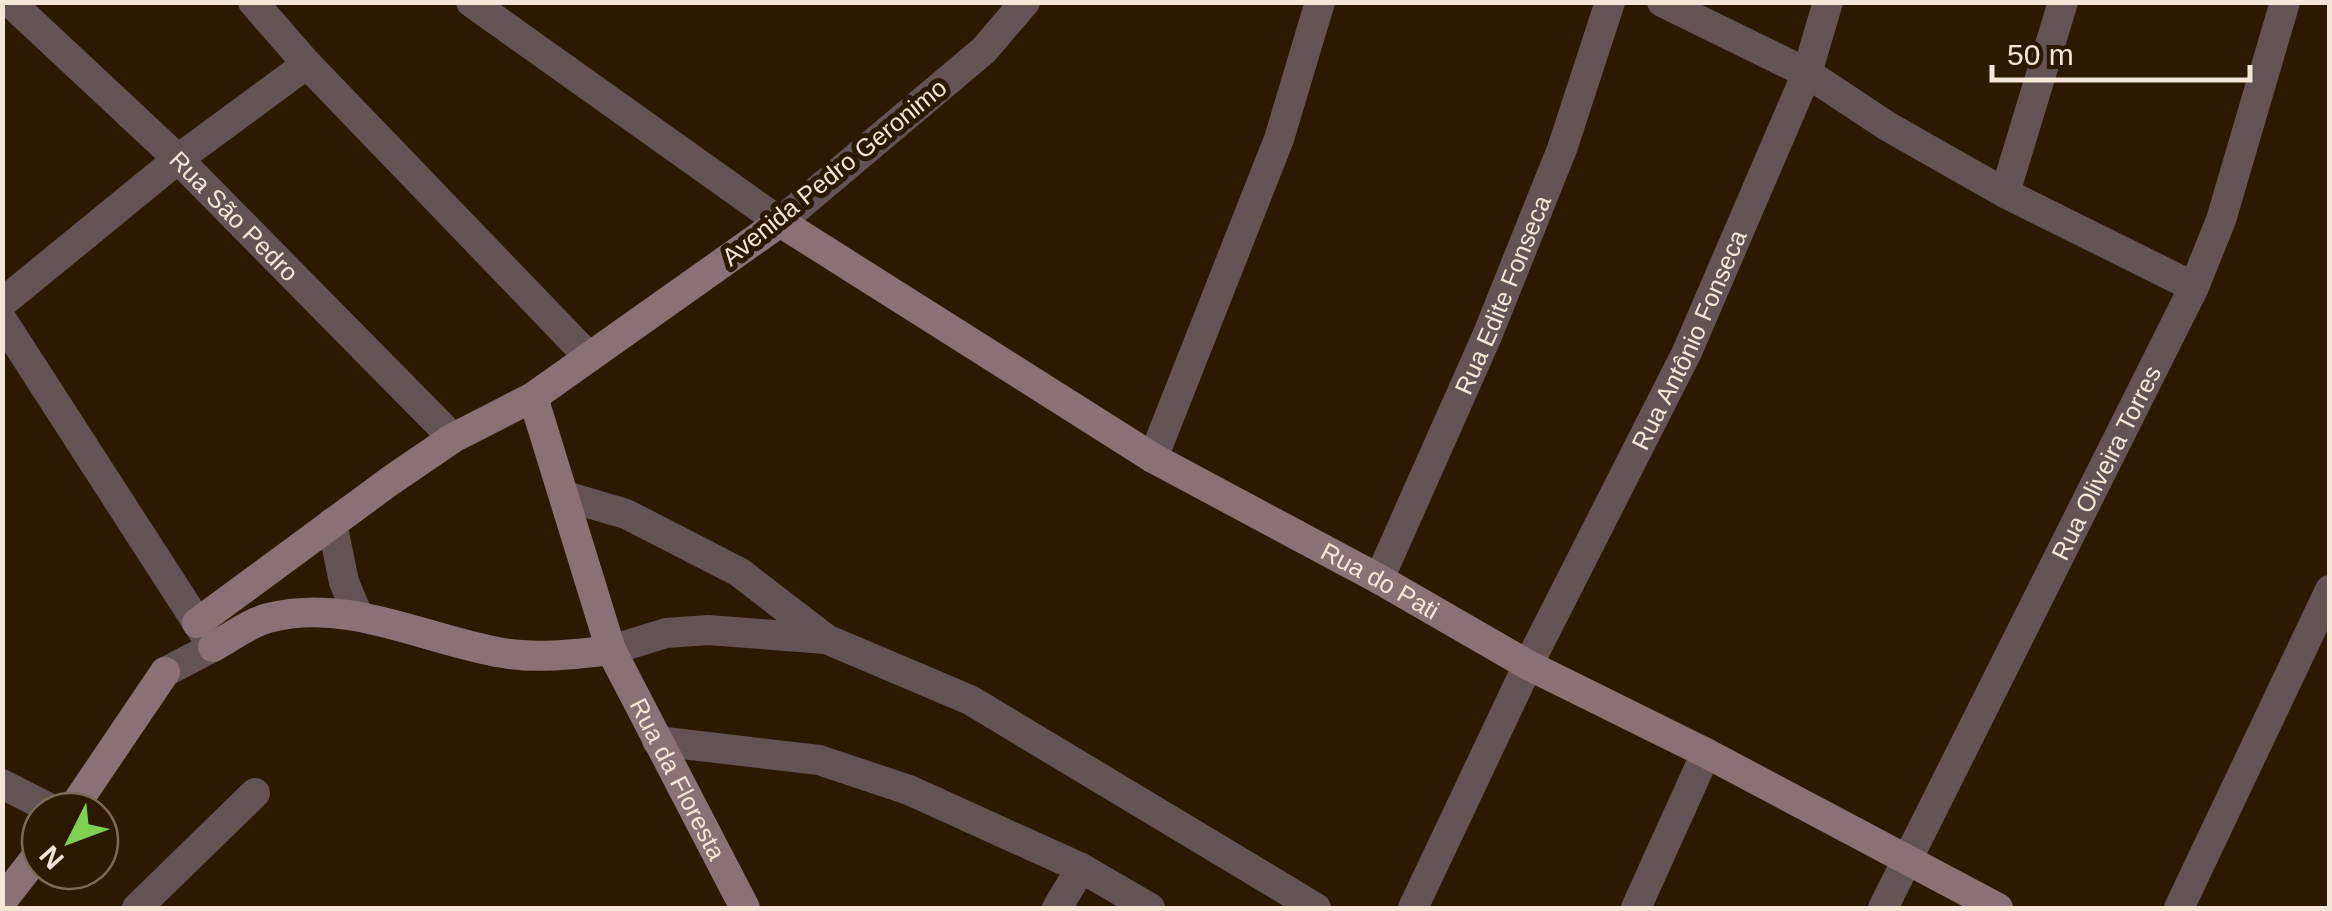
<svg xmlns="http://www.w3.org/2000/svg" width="2332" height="911" font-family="Arial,sans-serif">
<rect width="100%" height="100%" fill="#2d1801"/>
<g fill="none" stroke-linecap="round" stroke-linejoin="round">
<g stroke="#635355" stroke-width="30">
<path id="s1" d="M10,2L178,159L453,438"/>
<path d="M253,2L307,64L589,357"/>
<path d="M471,2L780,222L984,50L1025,2"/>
<path d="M1662,2L1807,73L1887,126L2005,193L2194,287"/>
<path d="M2005,193L2063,2"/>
<path d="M2,303L178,159L307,64"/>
<path d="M2,320L213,647L165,672"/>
<path d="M1153,458L1279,139L1320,2"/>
<path d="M565,496L626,514L739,572L826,639L970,700L1316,908"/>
<path d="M332,523L344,582L358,615"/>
<path id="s2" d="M1379,579L1487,336L1562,149L1610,2"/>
<path d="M611,650L666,633L708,630L826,639"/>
<path d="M657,741L819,760L909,790L1081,868L1150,908"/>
<path d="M2,784L55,811"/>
<path d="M137,908L255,793"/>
<path d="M1057,908L1081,868"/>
<path id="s3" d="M1413,908L1528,665L1687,352L1807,73L1828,2"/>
<path d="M1636,908L1706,753"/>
<path id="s4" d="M1883,908L2194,287L2221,220L2285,2"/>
<path d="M2179,908L2330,590"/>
</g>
<g stroke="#8b7075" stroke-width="30">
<path id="s5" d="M533,397L611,650L745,908"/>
<path id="s6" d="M197,623L390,481L453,438L533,397L780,222L1153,458L1379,579L1528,665L1706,753L1998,908"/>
<path d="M213,647C230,638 249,623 268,618C350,597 424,640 503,653C539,659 576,654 611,650"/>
<path d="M71,811L165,672"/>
<path d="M2,901L40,852"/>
</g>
</g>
<g text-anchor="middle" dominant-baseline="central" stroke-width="10" stroke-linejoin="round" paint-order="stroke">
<g font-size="25" fill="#f5e6d8" stroke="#2d1801">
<text transform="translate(834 172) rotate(-39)">Avenida Pedro Geronimo</text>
<text stroke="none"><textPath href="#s1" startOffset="310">Rua São Pedro</textPath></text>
<text stroke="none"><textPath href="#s2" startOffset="310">Rua Edite Fonseca</textPath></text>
<text stroke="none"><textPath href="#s3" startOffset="632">Rua Antônio Fonseca</textPath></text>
<text stroke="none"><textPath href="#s4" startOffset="498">Rua Oliveira Torres</textPath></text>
<text stroke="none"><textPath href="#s6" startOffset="1408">Rua do Pati</textPath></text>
<text stroke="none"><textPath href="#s5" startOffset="410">Rua da Floresta</textPath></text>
</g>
</g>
<rect width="2332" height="911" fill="none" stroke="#f5e6d8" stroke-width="10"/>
<g transform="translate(70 841) rotate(228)"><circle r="48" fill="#2d1801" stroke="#7d6a57" stroke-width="2.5"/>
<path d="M0-8L18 38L0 25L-18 38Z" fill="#7ed153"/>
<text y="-15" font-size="28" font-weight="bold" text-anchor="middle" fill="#f5e6d8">N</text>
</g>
<path d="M1992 65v15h258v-15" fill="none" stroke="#f5e6d8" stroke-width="5"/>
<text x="2007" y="65" font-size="30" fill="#f5e6d8" stroke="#2d1801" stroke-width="8" paint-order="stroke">50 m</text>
</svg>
